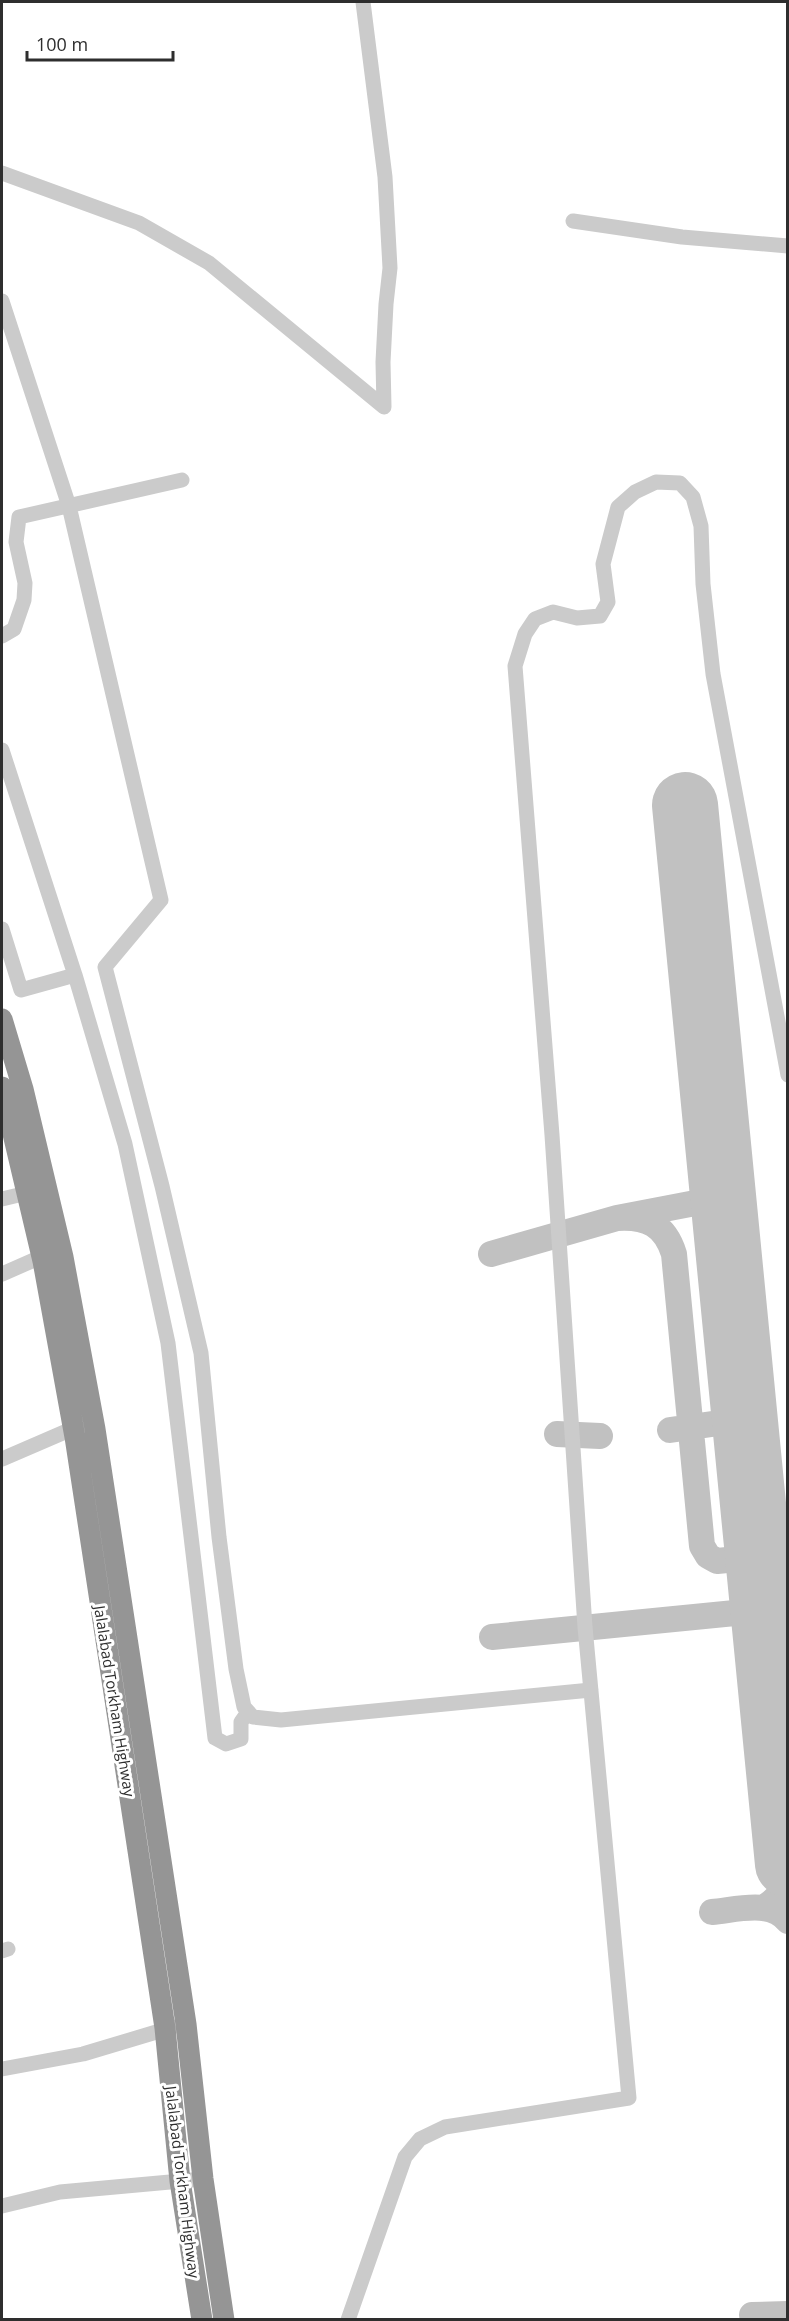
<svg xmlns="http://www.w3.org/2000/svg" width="789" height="2321" font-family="'Open Sans',sans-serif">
<rect width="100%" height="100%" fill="#fff"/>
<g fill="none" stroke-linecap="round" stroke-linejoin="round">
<path stroke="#c1c1c1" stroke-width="26" d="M707,1200L717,1193L722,1176
M617,1218C647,1216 665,1225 674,1254L702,1546L708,1556L717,1561L758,1557
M491,1254L617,1218L711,1200L718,1202L725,1209
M733,1421L742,1410V1394
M670,1430L733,1421L747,1433
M557,1434L600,1436
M745,1612C759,1608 761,1601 762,1586
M492,1637L745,1612C759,1615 762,1622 766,1635
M763,1908C789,1893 786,1877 786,1850
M712,1912C736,1910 770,1899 788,1921
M752,2315L788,2314"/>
<path stroke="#c1c1c1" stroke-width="66" d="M685,805L788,1864"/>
<path stroke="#cbcbcb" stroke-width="15" d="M2,173L139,223L209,263L384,407L383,362L386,304L390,268L385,177L363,2
M573,221L682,237L788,246
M2,301L69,506L161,900L105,967L162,1186L201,1353L219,1537L236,1669L244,1707L253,1717L281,1720L591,1690
M2,636L14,629L24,600L25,583L16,542L19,517L182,480
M2,750L75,975
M2,929L21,990L75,975L125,1144L168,1343L215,1738L226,1744L241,1739V1722L248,1712
M2,1199L27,1193
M2,1274L41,1257
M2,1459L74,1428
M2,1951L8,1949
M2,2069L83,2054L173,2027
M2,2206L60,2192L203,2179
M348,2320L405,2157L420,2139L445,2127L629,2098L585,1627L552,1135L515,666L525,634L535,619L553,612L577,618L600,616L608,602L603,564L618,507L635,492L656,482L680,483L693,497L701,526L703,584L713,674L788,1075"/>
<path stroke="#959595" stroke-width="21" d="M2,1019L23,1089L63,1257L95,1429L186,2024L203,2179L224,2320
M2,1087L43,1261L75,1437L165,2028L180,2181L202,2320"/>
</g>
<g text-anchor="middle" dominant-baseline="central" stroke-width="6" stroke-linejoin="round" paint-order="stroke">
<g font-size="15" fill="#2e2e2e" stroke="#fff">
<text transform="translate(115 1701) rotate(81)">Jalalabad Torkham Highway</text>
<text transform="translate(183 2182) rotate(83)">Jalalabad Torkham Highway</text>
</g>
</g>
<rect width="789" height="2321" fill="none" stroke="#2e2e2e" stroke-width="6"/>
<path d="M27 51v9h146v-9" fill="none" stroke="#2e2e2e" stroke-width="3"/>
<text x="36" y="51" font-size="18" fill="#2e2e2e" stroke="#ffffff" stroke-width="4.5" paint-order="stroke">100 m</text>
</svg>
